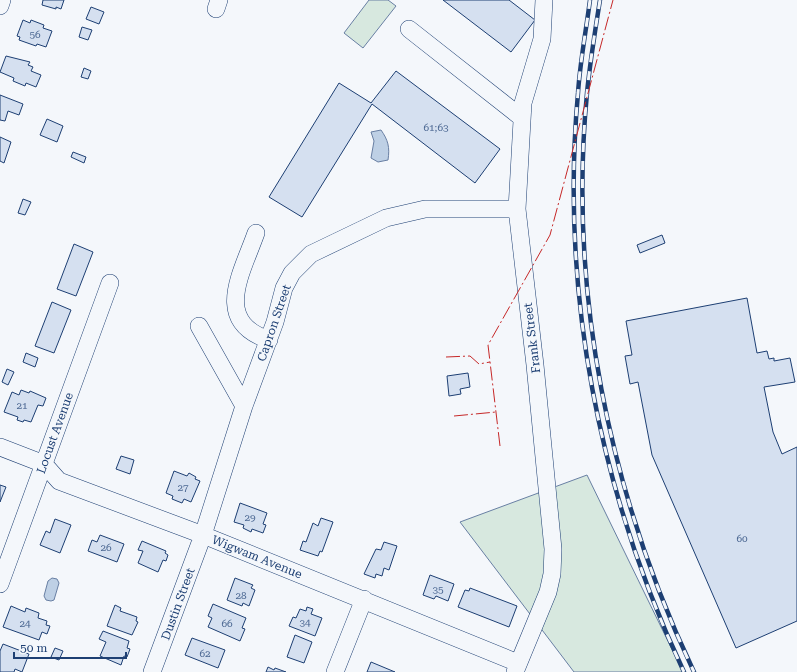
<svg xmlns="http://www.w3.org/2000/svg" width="797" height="672" font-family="'Roboto Serif',serif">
<rect width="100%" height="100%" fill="#f4f7fb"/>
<path fill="#d7e8df" stroke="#687fa3" d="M369,0H388L396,6L363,48L344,33Z
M587,475L683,672H574L460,522Z"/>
<path fill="#bed0e5" stroke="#687fa3" d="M381,130C388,140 390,147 388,160L378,162L371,158L374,141L371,132Z
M52,578L57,579L59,583L54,600L51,601L46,600L44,596L48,581Z"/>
<path fill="#d5e0f0" stroke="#1d3f73" d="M43,0H64L61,9L56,7V9L42,5Z
M443,0H509L535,20L511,52Z
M91,7L104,12L99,24L86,19Z
M23,20L30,23L31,20L44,25L43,28L52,31L46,47L37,44L36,46L19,40L20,37L17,36Z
M82,27L92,30L88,40L79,37Z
M6,56L30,62L28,65L33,67L31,71L41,75L36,87L26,83L25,86L13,81L14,78L0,72Z
M84,68L91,71L88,79L81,77Z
M396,71L500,149L475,183L372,104L302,217L269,197L339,83L371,103Z
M0,95L23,104L19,115L8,111L5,121L0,120Z
M47,119L63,126L57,142L40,135Z
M0,137L11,142L4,163L0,161Z
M73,152L86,157L84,163L71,157Z
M23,199L31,202L25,215L18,213Z
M662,235L665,243L640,253L637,245Z
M74,244L93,252L76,296L57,289Z
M747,298L757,353L767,351L769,359L774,358V361L790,358L795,382L764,387L773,432L782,454L797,447V621L736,648L652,455L638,382L630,384L625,356L632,355L626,321Z
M52,302L71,310L54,353L35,346Z
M26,353L38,358L35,367L23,362Z
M7,369L14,372L8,385L2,382Z
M468,373L470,387L460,389L461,394L449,396L447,376Z
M21,390L29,393L30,391L46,398L43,406L38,405L31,422L24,420L23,422L17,420L18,417L4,412L12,392L19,395Z
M121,456L134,460L130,474L116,469Z
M174,471L187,476L189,473L196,477L195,479L200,481L191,502L184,499L182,503L172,499L173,496L166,493Z
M0,485L6,487L0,502Z
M240,503L267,513L263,524L266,525L263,533L252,529L251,532L243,528L244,525L234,522Z
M321,518L333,522L322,552L320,551L318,556L300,550L303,541L306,542L313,523L318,526Z
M55,519L71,525L60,553L40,545L46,531L50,533Z
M100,535L124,544L117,562L88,551L92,540L97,542Z
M142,541L166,551L165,553L168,555L166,561L163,560L158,572L138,563L143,551L138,550Z
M384,542L397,546L389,570L384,568L382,576L376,574L375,578L364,574L376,549L381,550Z
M430,575L454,584L448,601L436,596L434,599L423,595Z
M235,578L253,585L251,588L255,590L249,606L243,603L242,606L227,600Z
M470,588L517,606L509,627L458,607L465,590L469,591Z
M213,604L246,618L242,628L245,629L240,641L208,627L212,618L208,616Z
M115,605L121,608L120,611L137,617L136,621L138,622L132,635L107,626Z
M11,606L25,612L26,608L39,613L38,618L47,621L46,625L50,626L47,634L42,632L39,640L3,627Z
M307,607L313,609L311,614L322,618L315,636L289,626L293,617L296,618L300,609L306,611Z
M103,631L129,641L127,648L130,649L127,657L124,656L121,665L100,656L106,642L99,639Z
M295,635L312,642L304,663L287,657Z
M192,638L225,650L218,668L185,655Z
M3,644L29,654L22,672L15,669L14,672H0V651Z
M55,648L63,651L59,660L51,657Z
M371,662L395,672H367Z
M268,667L274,670L275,668L286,672H266Z"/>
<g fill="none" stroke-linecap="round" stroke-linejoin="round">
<g stroke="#1d3f73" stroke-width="18">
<path id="minor" d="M0,6L2,0
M216,9L219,0
M409,29L522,118
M256,233C242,273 212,321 269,340
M199,326L244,406
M0,447L44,464L59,481L203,535L518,663
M0,584L110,283
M152,672L203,535L244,406L275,322L284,288L292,273L311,254L386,218L425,209H517
M335,672L364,599
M515,672L548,592L552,574L553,549L535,365L517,209L523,103L542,39L544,0"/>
</g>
<use href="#minor" stroke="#f4f7fb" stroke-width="17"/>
<g stroke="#1d3f73" stroke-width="4.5">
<path id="rail" d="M590,0C586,31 580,62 578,93C560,291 599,492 684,672
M600,0C595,31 590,62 587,93C568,291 609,493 694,672"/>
</g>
<use href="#rail" stroke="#f4f7fb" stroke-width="3" stroke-dasharray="9" stroke-linecap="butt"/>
<path stroke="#c62828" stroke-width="1" stroke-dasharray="14 3 2 3" stroke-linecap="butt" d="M446,357L470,356L479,364L490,362
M454,416L496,412
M500,446L488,345L550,235L613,0"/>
</g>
<g text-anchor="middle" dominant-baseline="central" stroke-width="3" stroke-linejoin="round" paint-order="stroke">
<g font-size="10" fill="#4b6792">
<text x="35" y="34">56</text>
<text x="436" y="127">61;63</text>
<text x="22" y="405">21</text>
<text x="183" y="487">27</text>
<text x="250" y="517">29</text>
<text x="742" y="538">60</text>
<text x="106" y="547">26</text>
<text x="438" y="589">35</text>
<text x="241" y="595">28</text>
<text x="305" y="622">34</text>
<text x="25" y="623">24</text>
<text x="227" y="623">66</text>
<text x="205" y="653">62</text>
</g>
<g font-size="12" fill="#1d3f73" stroke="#f4f7fb">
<text transform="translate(274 323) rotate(-71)">Capron Street</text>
<text transform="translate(532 338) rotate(-97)">Frank Street</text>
<text transform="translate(55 433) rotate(-70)">Locust Avenue</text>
<text transform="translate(257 557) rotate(22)">Wigwam Avenue</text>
<text transform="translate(178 604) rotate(-70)">Dustin Street</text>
</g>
</g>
<path d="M14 652v6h112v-6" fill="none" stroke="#1d3f73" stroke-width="2"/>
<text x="20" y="652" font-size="12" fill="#1d3f73" stroke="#f4f7fb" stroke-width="3" paint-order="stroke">50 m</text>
</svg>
